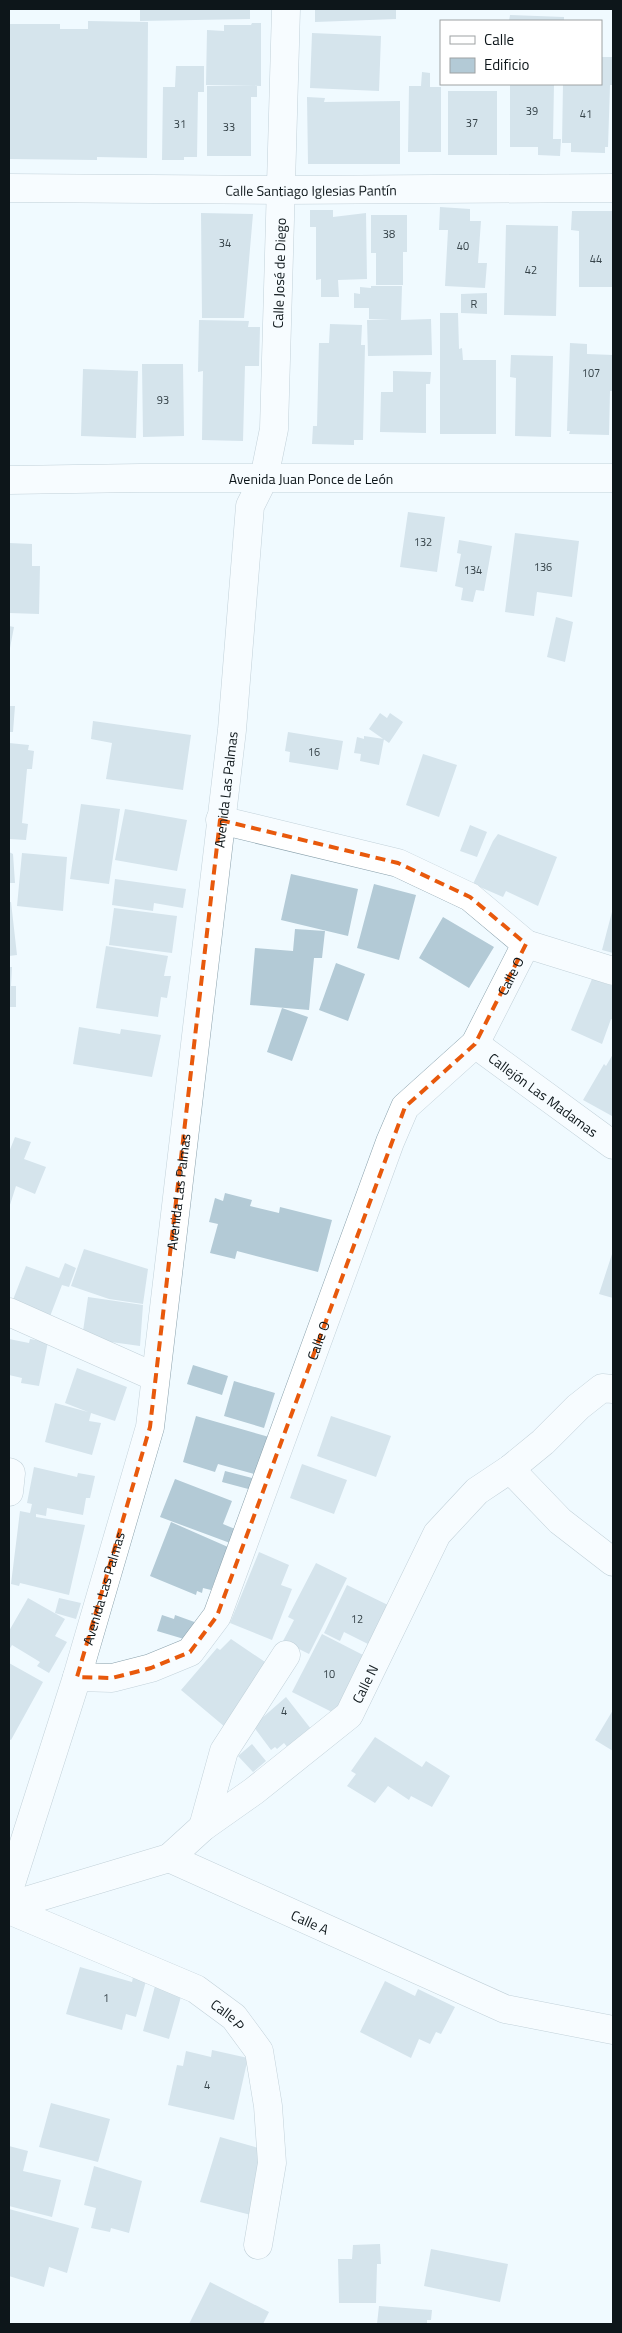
<svg xmlns="http://www.w3.org/2000/svg" width="622" height="2333" font-family="'Titillium Web',sans-serif">
<rect width="100%" height="100%" fill="#f0faff"/>
<path fill="#b3cad6" d="M140,9H250V19L140,21Z
M315,9H396V19L315,22Z
M510,15L564,17V21H509Z
M88,21L148,22L147,158L97,157V160L9,159V24H60V29H88Z
M252,23H261V86L206,85L207,30L224,31V25H251Z
M312,33L381,36L379,91L310,88Z
M601,57H613V85H610L608,147H605V153L571,152V143H562L563,84H601Z
M176,66H204V92H198L197,157H184V160H162L163,87H175Z
M422,72L430,73V87H441V152H408L409,86H421Z
M510,84H554L553,139H561L560,156L538,155V147H510Z
M207,86H257V97H251V156H207Z
M448,91H497V155H448Z
M307,97L325,98L324,102L400,101V164H308Z
M440,207L470,209V221H481L478,263H487L485,288L445,286L448,230H439Z
M310,210H333V217L366,213L367,279L338,280L339,297H321V279L316,280V227H310Z
M572,211H613V287H579V231L571,230Z
M201,213L253,214L244,318H202Z
M371,215H407V252H403V285H376V253H371Z
M506,225L558,226L556,316L504,315Z
M371,286H402L401,320L431,319L432,355L368,356L367,320H391L369,319V308H354V293L360,294V287L371,288Z
M487,293V314L461,313V294Z
M440,313H458L459,349L462,348L463,360H496V434H440Z
M199,320L249,321L248,327H260L259,366H245L243,441L202,440L203,371L198,372Z
M330,324L362,325L361,345H365L363,440H354V445L312,444L313,426H317L319,343H329Z
M570,343L587,344V354L613,355V391H610L609,435L569,434L570,431H567Z
M511,355L553,356L551,437L515,436L516,378L510,377Z
M142,364H183L184,436L143,437Z
M83,369L138,371L136,438L81,436Z
M393,371L431,372L430,384H426V433L380,432L381,392H393Z
M408,512L445,517L437,572L400,567Z
M515,533L579,541L572,597L537,592L534,616L505,612Z
M459,540L492,546L484,591L476,590L473,602L461,600L463,588L455,586L461,554L457,553Z
M9,543L32,544V566H40L39,614L9,613Z
M556,617L573,622L565,662L547,657Z
M9,626L14,627L10,648H9Z
M9,706H15L13,732H9Z
M380,713L387,718L390,713L403,722L389,743L369,729Z
M93,721L191,735L183,790L106,779L112,743L91,739Z
M288,732L343,741L338,770L289,762L290,752L285,751Z
M364,736L384,739L379,765L360,761L361,754L354,753L357,737L364,739Z
M9,743L29,745L28,750L34,751L32,769H27L22,823L28,824L26,840L9,839Z
M423,754L457,765L439,817L406,805Z
M81,804L120,809L109,884L70,879Z
M125,809L187,820L177,871L115,860Z
M470,825L487,832L477,857L460,851Z
M498,834L557,857L538,906L506,891L503,897L473,884L493,841Z
M9,852L13,854L15,883H9Z
M22,853L67,857L63,911L17,906Z
M291,874L358,889L348,936L281,920Z
M115,879L186,889L183,908L154,903L153,911L112,905Z
M374,884L416,895L399,960L357,948Z
M9,902H11L17,955L9,956Z
M114,908L177,916L172,953L109,945Z
M613,908V953L602,950Z
M443,917L494,947L469,988L419,958Z
M295,929L325,931L322,958H314L309,1010L250,1005L255,948L293,951Z
M106,946L168,956L164,976H171L167,998L161,997L158,1017L96,1008Z
M336,963L365,974L348,1021L319,1010Z
M9,967H12L11,986H16V1007H9Z
M592,979L613,986V1020L611,1019L602,1044L571,1030Z
M282,1008L308,1017L292,1061L267,1052Z
M79,1027L120,1034L121,1029L161,1035L152,1077L73,1064Z
M613,1054V1114L612,1116L583,1100L604,1064L606,1066Z
M15,1137L31,1142L24,1159L46,1167L35,1194L16,1186L9,1208V1152Z
M225,1193L252,1200L250,1206L279,1213L280,1207L332,1220L318,1272L237,1251L235,1259L210,1253L218,1224L209,1222L215,1198L223,1201Z
M84,1249L148,1269L143,1304L109,1299L71,1286Z
M613,1251V1298L599,1294Z
M65,1263L76,1268L69,1287L62,1285L49,1319L11,1305L26,1266L59,1278Z
M88,1297L143,1305L140,1346L82,1338Z
M9,1339L29,1343L30,1339L48,1342L39,1386L21,1383L22,1378L9,1375Z
M193,1365L228,1376L222,1395L187,1384Z
M77,1368L127,1387L115,1421L91,1413L89,1421L101,1423L92,1455L45,1442L55,1403L88,1412L65,1403Z
M234,1381L275,1393L264,1428L224,1416Z
M196,1416L269,1437L258,1475L218,1464L215,1472L183,1462Z
M331,1416L391,1436L376,1477L317,1456Z
M302,1464L347,1480L334,1514L290,1498Z
M34,1467L77,1477L78,1473L95,1476L90,1498H86L83,1515L47,1508L46,1516L36,1514V1517L85,1525L69,1595L20,1583L19,1586L11,1584L20,1511L30,1513L32,1504L27,1503Z
M225,1471L256,1479L252,1490L222,1482Z
M175,1479L232,1501L223,1524L235,1529L230,1543L160,1517Z
M171,1522L228,1547L211,1590L203,1588L202,1593L197,1591L196,1595L150,1576Z
M259,1552L289,1565L281,1585L292,1589L272,1640L230,1623Z
M316,1563L347,1578L309,1654L283,1641L294,1620L288,1617Z
M347,1585L390,1606L370,1645L344,1632L340,1641L324,1633Z
M28,1598L65,1619L55,1636L67,1642L49,1673L37,1666L40,1662L12,1645L9,1650V1631Z
M59,1598L81,1603L76,1619L55,1613Z
M162,1615L174,1619L175,1615L200,1624L184,1639L157,1631Z
M322,1634L365,1656L336,1714L292,1692Z
M231,1639L268,1664L225,1727L181,1690L217,1648L220,1650Z
M9,1663L43,1682L11,1740L9,1739Z
M286,1697L311,1729L289,1749L284,1743L277,1749L275,1747L271,1750L253,1726Z
M613,1710V1751L595,1740Z
M375,1737L422,1767L426,1761L450,1776L432,1807L411,1796L409,1800L388,1786L375,1803L347,1786L356,1774L351,1771Z
M252,1744L266,1761L253,1772L238,1756Z
M80,1967L132,1982L133,1977L146,1981L136,2017L126,2014L122,2030L66,2014Z
M385,1981L415,1996L418,1989L455,2007L441,2034L436,2032L430,2044L419,2039L411,2058L360,2032Z
M155,1986L182,1993L169,2039L143,2031Z
M212,2050L248,2058L234,2120L168,2105L177,2065L183,2066L186,2051L211,2057Z
M51,2103L110,2119L98,2162L39,2147Z
M220,2137L269,2151L251,2215L200,2202Z
M9,2146L28,2151L23,2171L61,2180L52,2217L9,2206Z
M94,2166L142,2181L129,2233L111,2228L110,2232L91,2228L96,2208L84,2205Z
M9,2209L79,2228L67,2273L49,2267L44,2287L9,2276Z
M380,2244L381,2264H377L376,2303H339L338,2259H352L353,2245Z
M431,2249L508,2264L500,2302L424,2286Z
M210,2282L269,2312L263,2324H189Z
M379,2306L432,2310L431,2320H427V2324H377Z"/>
<g fill="none" stroke-linecap="round" stroke-linejoin="round">
<g stroke="#8aa1ac" stroke-width="29">
<g id="minor">
<path id="s1" d="M9,188L282,190L613,188"/>
<path d="M220,820L398,863L470,897L526,944L613,971"/>
<path id="s2" d="M475,1044L613,1145"/>
<path d="M9,1312L155,1377"/>
<path d="M510,1469L560,1521L613,1562"/>
<path d="M9,1472L11,1473L9,1492"/>
<path id="s3" d="M77,1677L112,1678L151,1668L190,1652L217,1616L390,1142L405,1107L475,1044L526,944"/>
<path d="M203,1827L224,1751L286,1655"/>
<path id="s4" d="M169,1858L203,1827L254,1791L349,1715L437,1534L477,1491L510,1469L543,1442L578,1407L602,1388L613,1389"/>
<path id="s5" d="M9,1890L77,1677L150,1427L232,730L250,506L264,478L274,429L286,9"/>
<path id="s6" d="M9,1906L169,1858L505,2009L613,2030"/>
<path id="s7" d="M9,1910L196,1989L234,2017L259,2051L268,2106L272,2163L258,2245"/>
</g>
</g>
<g stroke="#8aa1ac" stroke-width="29">
<g id="major">
<path id="s8" d="M9,480L140,478H613"/>
</g>
</g>
<use href="#minor" stroke="#fff" stroke-width="28"/>
<use href="#major" stroke="#fff" stroke-width="28"/>
</g>
<path d="M0 0H622V2333H0ZM220,820L398,863L470,897L526,944L475,1044L405,1107L217,1616L190,1652L151,1668L112,1678L77,1677L150,1427Z" fill="#f0faff" fill-opacity=".55" fill-rule="evenodd"/>
<path fill="none" stroke="#e8590c" stroke-width="4" stroke-dasharray="10 6" stroke-linejoin="round" d="M220,820L398,863L470,897L526,944L475,1044L405,1107L217,1616L190,1652L151,1668L112,1678L77,1677L150,1427Z"/>
<g text-anchor="middle" dominant-baseline="central" stroke-width="4" stroke-linejoin="round" paint-order="stroke">
<g font-size="11" fill="#364349">
<text x="532" y="111">39</text>
<text x="586" y="114">41</text>
<text x="472" y="123">37</text>
<text x="180" y="124">31</text>
<text x="229" y="127">33</text>
<text x="389" y="234">38</text>
<text x="225" y="243">34</text>
<text x="463" y="246">40</text>
<text x="596" y="259">44</text>
<text x="531" y="270">42</text>
<text x="474" y="304">R</text>
<text x="591" y="373">107</text>
<text x="163" y="400">93</text>
<text x="423" y="542">132</text>
<text x="543" y="567">136</text>
<text x="473" y="570">134</text>
<text x="314" y="752">16</text>
<text x="357" y="1619">12</text>
<text x="329" y="1674">10</text>
<text x="284" y="1711">4</text>
<text x="106" y="1998">1</text>
<text x="207" y="2085">4</text>
</g>
<g font-size="14" fill="#0d161a" stroke="#fff">
<text stroke="none"><textPath href="#s1" startOffset="302">Calle Santiago Iglesias Pantín</textPath></text>
<text stroke="none"><textPath href="#s5" startOffset="1648">Calle José de Diego</textPath></text>
<text stroke="none"><textPath href="#s8" startOffset="302">Avenida Juan Ponce de León</textPath></text>
<text stroke="none"><textPath href="#s5" startOffset="1126">Avenida Las Palmas</textPath></text>
<text stroke="none"><textPath href="#s3" startOffset="876">Calle O</textPath></text>
<text stroke="none"><textPath href="#s2" startOffset="85">Callejón Las Madamas</textPath></text>
<text stroke="none"><textPath href="#s5" startOffset="721">Avenida Las Palmas</textPath></text>
<text stroke="none"><textPath href="#s3" startOffset="456">Calle O</textPath></text>
<text stroke="none"><textPath href="#s5" startOffset="316">Avenida Las Palmas</textPath></text>
<text stroke="none"><textPath href="#s4" startOffset="265">Calle N</textPath></text>
<text stroke="none"><textPath href="#s6" startOffset="322">Calle A</textPath></text>
<text stroke="none"><textPath href="#s7" startOffset="244">Calle P</textPath></text>
</g>
</g>
<rect width="622" height="2333" fill="none" stroke="#0d161a" stroke-width="20"/>
<rect x="440" y="20" width="162" height="65" fill="#ffffff" stroke="#9ea2a3"/>
<rect x="450" y="36" width="25" height="8" fill="#ffffff" stroke="#9ea2a3"/>
<text x="484" y="45" font-size="15" fill="#0d161a">Calle</text>
<rect x="450" y="58" width="25" height="15" fill="#b3cad6" stroke="#9ea2a3"/>
<text x="484" y="70" font-size="15" fill="#0d161a">Edificio</text>
</svg>
